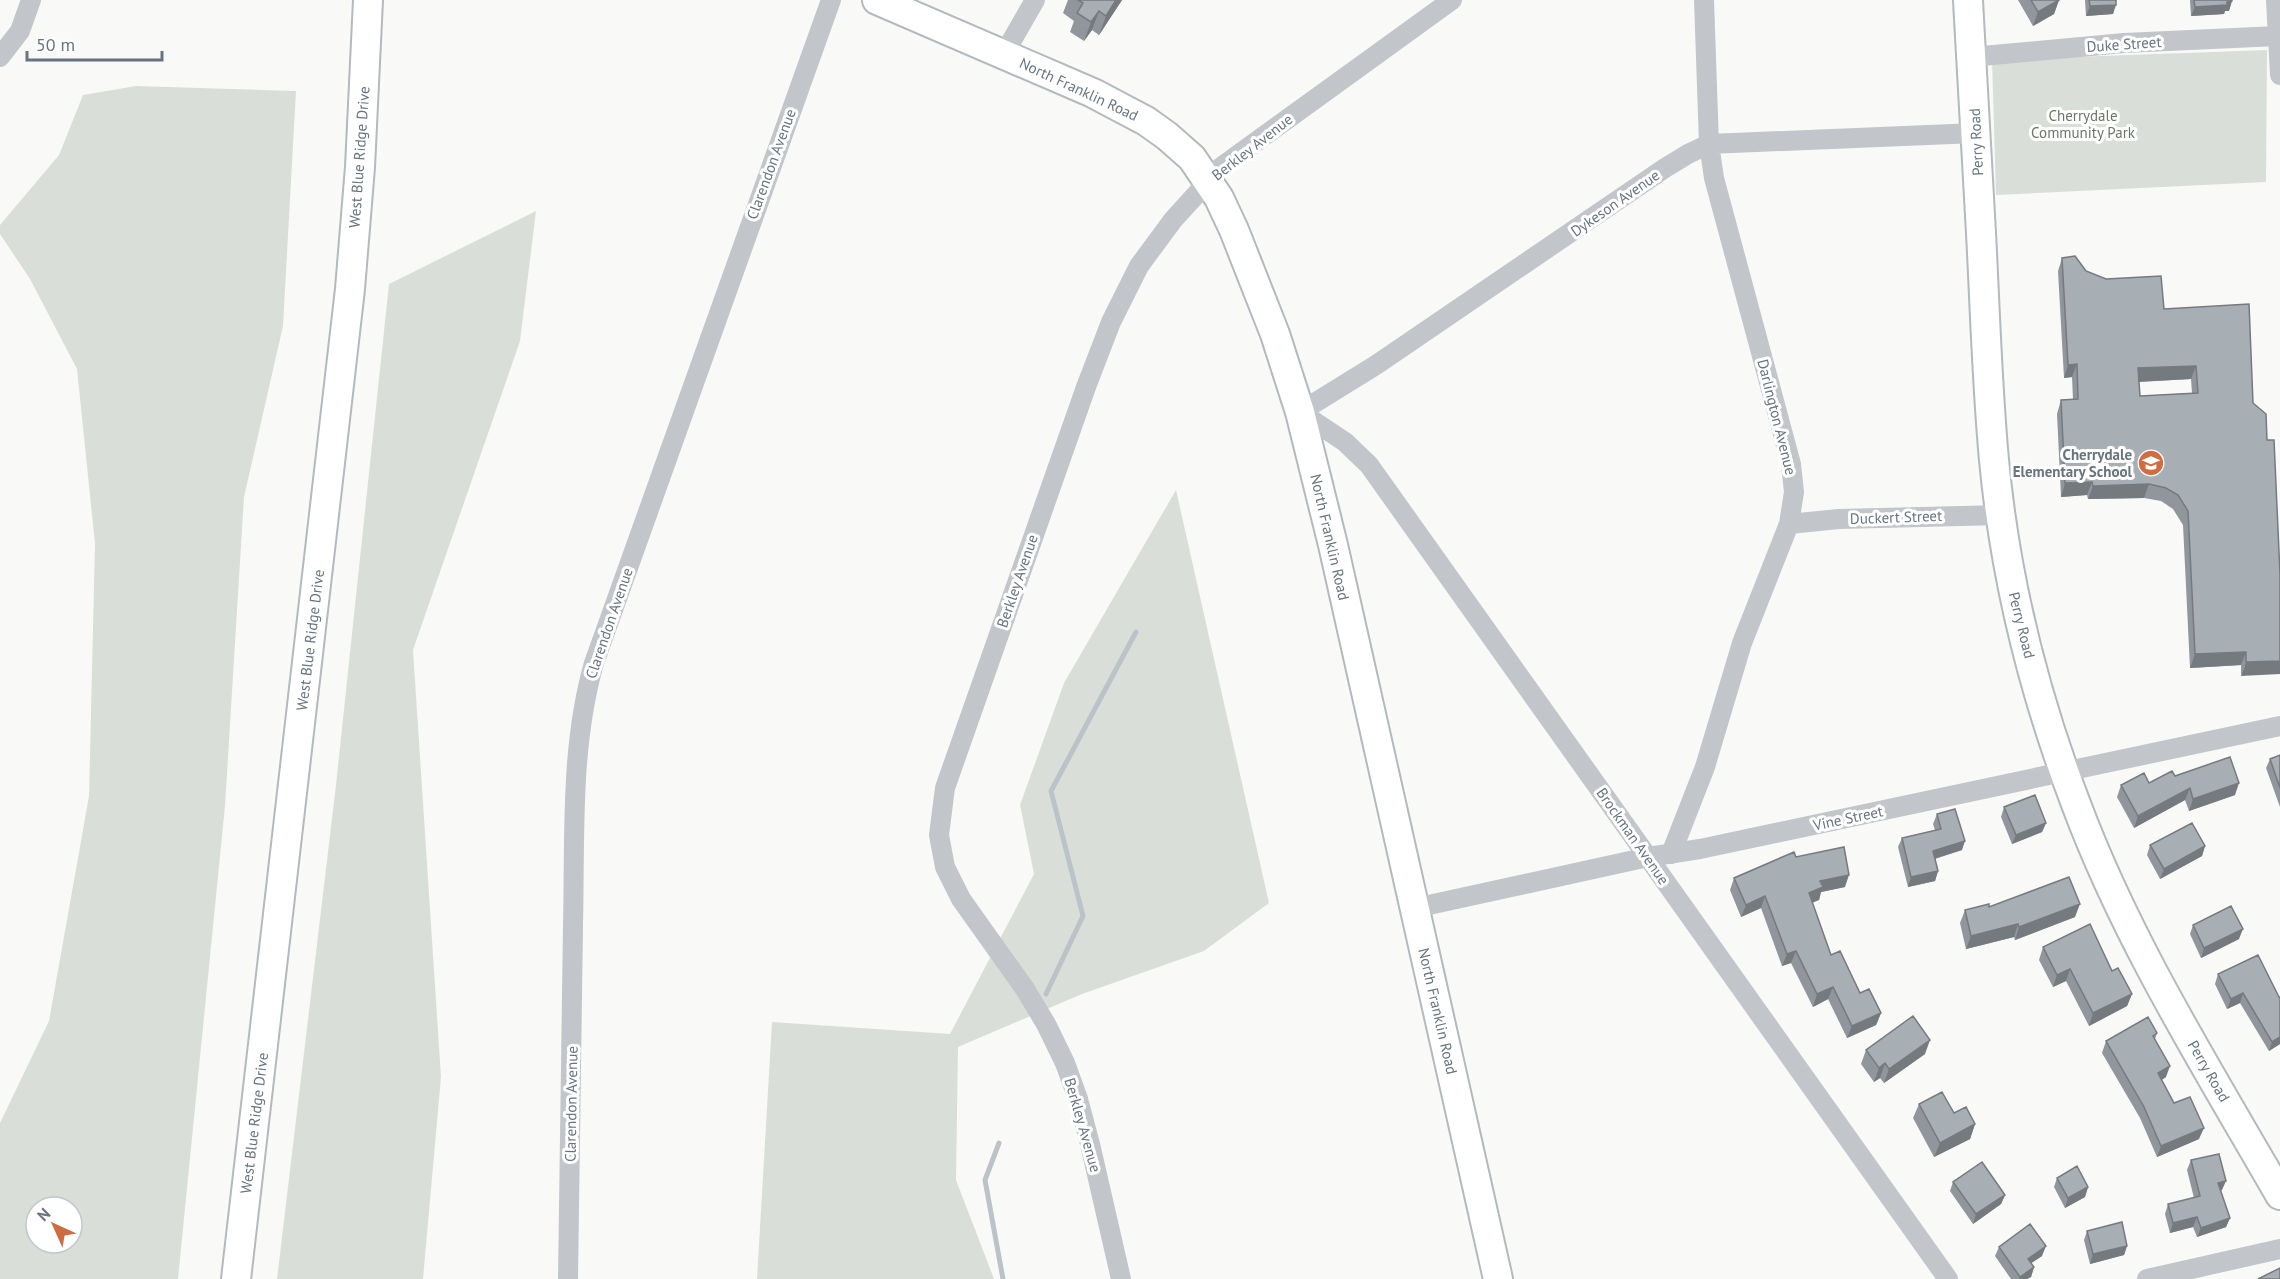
<svg xmlns="http://www.w3.org/2000/svg" width="2280" height="1279" font-family="'PT Sans',sans-serif">
<rect width="100%" height="100%" fill="#f9faf8"/>
<path fill="#daded8" fill-rule="evenodd" d="M2267,50L2266,182L1996,195L1992,60Z
M136,86L296,91L283,326L244,497L225,806L178,1279H0V1123L49,1021L89,796L95,544L77,369L30,279L0,234V225L59,155L83,95ZM36,1207H72V1243H36Z
M536,211L520,341L413,650L441,1077L423,1279H277L336,785L389,284Z
M1176,490L1269,903L1204,951L1082,994L958,1047L956,1180L994,1279H757L772,1022L950,1034L1034,874L1020,805L1064,683Z"/>
<g fill="none" stroke-linecap="round" stroke-linejoin="round">
<path stroke="#bbc3c8" stroke-width="5" d="M1046,994L1083,916L1051,791L1136,632
M999,1143L985,1180L1003,1279"/>
<g stroke="#b4b9bd" stroke-width="32">
<path id="secondary" d="M877,0L1093,93L1146,121L1167,136L1192,158L1219,198L1234,230L1275,334L1300,412L1333,545L1498,1279
M1968,0C1972,78 1977,156 1981,233C1985,309 1987,385 1994,460C2005,577 2034,694 2076,804C2127,941 2207,1068 2280,1195
M236,1279L350,289L360,167L368,0"/>
</g>
<path stroke="#c2c5c9" stroke-width="20" d="M2276,0L2280,75
M1004,54L1035,0
M0,57L20,31L31,0
M1971,57L2124,43L2278,36
M1789,524L1839,519L2002,515
M1671,854L1705,767L1742,643L1789,524L1794,492L1791,464L1714,178L1709,144L1704,0
M1415,908L1648,857L1700,849L2280,726
M568,1279C570,1161 572,1043 573,925C575,837 570,747 594,663L831,0
M1121,1279L1090,1144L1078,1099L1065,1063L1046,1024L1025,989L961,899L945,867L939,835L945,788L1086,387L1111,322L1139,266L1173,220L1221,167L1452,0
M1948,1279L1369,465L1345,442L1300,412L1376,365L1665,168L1688,154L1709,144L1976,133
M2147,1279L2280,1249"/>
<use href="#secondary" stroke="#fff" stroke-width="28"/>
</g>
<path fill="#90969b" fill-rule="evenodd" d="M1068,0H1122L1099,35L1092,30L1084,41L1070,32L1074,21L1063,13Z
M2018,0H2059L2054,14L2033,26Z
M2085,0H2116L2113,14L2086,16Z
M2190,0H2232L2229,11H2225L2224,14L2191,16Z
M2062,258L2086,271L2164,309L2253,403L2267,440L2280,574L2241,676V665L2190,668L2183,525L2173,509L2161,501L2144,498L2088,499L2087,495L2061,497L2057,414L2061,400H2073L2072,377L2064,378L2058,271ZM2191,379L2192,393L2140,396L2139,382Z
M2280,755V807L2266,768L2270,759Z
M2175,776L2235,795L2189,811L2185,800L2134,828L2117,797L2121,785L2149,783Z
M2004,807L2046,823L2042,832L2012,844L2001,817Z
M1937,814L1962,850L1935,859L1938,871L1935,881L1908,887L1898,847L1902,838L1935,830L1933,824Z
M2150,845L2205,846L2202,856L2160,879L2147,855Z
M1796,857L1845,887L1821,892L1819,900L1812,902L1831,955L1860,993L1881,1013L1876,1025L1847,1038L1828,999L1813,1007L1791,963L1782,966L1761,908L1741,917L1730,890L1734,878Z
M1989,907L2075,917L2015,940L2014,937L1966,949L1960,923L1965,910Z
M2193,925L2239,939L2201,958L2190,934Z
M2043,947L2112,971L2132,994L2127,1006L2089,1026L2066,981L2053,987L2039,960Z
M2218,974L2279,997H2280V1044L2269,1051L2240,1003L2227,1009L2215,984Z
M2157,1033L2155,1039L2166,1077L2162,1080L2174,1103L2199,1139L2157,1157L2140,1118L2102,1053L2106,1041Z
M1866,1050L1925,1054L1884,1083L1880,1078L1874,1082L1861,1064Z
M1919,1104L1954,1113L1975,1124L1970,1139L1934,1157L1913,1118Z
M2191,1160L2222,1190L2221,1191L2230,1218L2226,1227L2197,1237L2193,1227L2170,1233L2165,1214L2168,1204L2194,1198L2187,1170Z
M2057,1178L2088,1187L2085,1197L2065,1208L2054,1187Z
M1953,1182L2005,1195L2001,1204L1973,1224L1950,1191Z
M2087,1231L2127,1246L2124,1255L2090,1264L2084,1240Z
M1999,1247L2042,1256L2031,1263L2034,1267L2031,1277L2027,1279H2011L1995,1256Z"/>
<path fill="#757a7e" d="M1116,0H1122L1099,35L1106,16Z
M2059,0L2054,14L2033,26L2038,12Z
M2232,1L2229,11H2225L2224,14L2191,16L2195,7Z
M2116,5L2113,14L2086,16L2090,6Z
M1099,11L1092,30L1084,41L1091,22Z
M2077,364L2072,377L2064,378L2068,365Z
M2196,366L2191,379L2134,382L2138,368Z
M2092,482L2087,495L2061,497L2065,483Z
M2149,484L2144,498L2088,499L2093,486Z
M2246,652L2241,665L2190,668L2195,654Z
M2280,661V674L2241,676L2246,662Z
M2239,783L2235,795L2189,811L2193,799Z
M2190,788L2185,800L2134,828L2138,816Z
M2046,823L2042,832L2012,844L2016,835Z
M1965,841L1962,850L1930,860L1933,851Z
M2205,846L2202,856L2160,879L2164,869Z
M1938,871L1935,881L1908,887L1911,877Z
M1849,875L1845,887L1821,892L1819,900L1805,906L1809,893L1820,881Z
M1765,896L1761,908L1741,917L1746,905Z
M2080,904L2075,917L2015,940L2019,927Z
M2018,924L2014,937L1966,949L1971,936Z
M2243,929L2239,939L2201,958L2204,948Z
M1796,951L1791,963L1782,966L1787,954Z
M2070,969L2066,981L2053,987L2057,975Z
M1833,987L1828,999L1813,1007L1817,994Z
M2243,993L2240,1003L2227,1009L2231,999Z
M2132,994L2127,1006L2089,1026L2093,1013Z
M1881,1013L1876,1025L1847,1038L1852,1026Z
M2280,1037V1044L2269,1051L2272,1042Z
M1930,1040L1925,1054L1884,1083L1889,1069Z
M1885,1063L1880,1078L1874,1082L1879,1068Z
M2170,1066L2166,1077L2154,1084L2158,1073Z
M1975,1124L1970,1139L1934,1157L1940,1143Z
M2204,1128L2199,1139L2157,1157L2161,1146Z
M2226,1181L2222,1190L2214,1192L2218,1183Z
M2088,1187L2085,1197L2065,1208L2068,1198Z
M2005,1195L2001,1204L1973,1224L1976,1214Z
M2197,1217L2193,1227L2170,1233L2173,1223Z
M2230,1218L2226,1227L2197,1237L2201,1228Z
M2046,1246L2042,1256L2024,1268L2028,1259Z
M2127,1246L2124,1255L2090,1264L2093,1254Z
M2034,1267L2031,1277L2027,1279H2019L2020,1277Z"/>
<path fill="#a7aeb4" stroke="#757a7e" stroke-width="1.5" fill-rule="evenodd" d="M1078,0H1116L1106,16L1099,11L1091,22L1077,13L1083,3Z
M2031,0H2059L2038,12Z
M2089,0H2116V5L2090,6Z
M2194,0H2232V1L2227,2V5L2195,7Z
M2075,256L2086,271L2106,279L2161,276L2164,309L2249,304L2253,403L2266,414L2267,440H2274L2280,574V661L2246,662V652L2195,654L2188,511L2178,495L2166,488L2149,484L2093,486L2092,482L2065,483L2061,400L2078,399L2077,364L2068,365L2062,258ZM2196,366L2198,393L2140,396L2138,368Z
M2280,755V788L2270,759Z
M2230,757L2239,783L2193,799L2190,788L2138,816L2121,785L2144,773L2149,783L2172,771L2175,776Z
M2035,795L2046,823L2016,835L2004,807Z
M1955,809L1965,841L1933,851L1938,871L1911,877L1902,838L1941,829L1937,814Z
M2192,823L2205,846L2164,869L2150,845Z
M1844,847L1849,875L1820,881L1823,887L1809,893L1831,955L1840,951L1860,993L1869,989L1881,1013L1852,1026L1833,987L1817,994L1796,951L1787,954L1765,896L1746,905L1734,878L1794,852L1796,857Z
M2069,877L2080,904L2019,927L2018,924L1971,936L1965,910L1989,904V907Z
M2231,906L2243,929L2204,948L2193,925Z
M2090,924L2112,971L2118,968L2132,994L2093,1013L2070,969L2057,975L2043,947Z
M2258,955L2279,997H2280V1037L2272,1042L2243,993L2231,999L2218,974Z
M1913,1016L1930,1040L1889,1069L1885,1063L1879,1068L1866,1050Z
M2148,1017L2157,1033L2153,1036L2170,1066L2158,1073L2174,1103L2190,1097L2204,1128L2161,1146L2144,1107L2106,1041Z
M1942,1092L1954,1113L1966,1107L1975,1124L1940,1143L1919,1104Z
M2219,1154L2226,1181L2218,1183L2230,1218L2201,1228L2197,1217L2173,1223L2168,1204L2200,1196L2191,1160Z
M1982,1162L2005,1195L1976,1214L1953,1182Z
M2077,1166L2088,1187L2068,1198L2057,1178Z
M2122,1222L2127,1246L2093,1254L2087,1231Z
M2030,1224L2046,1246L2028,1259L2034,1267L2020,1277L1999,1247Z
M2280,1268V1279H2258Z"/>
<defs>
<g id="school-disc" transform="scale(1.35)"><circle r="9.5" fill="#cf6c42" stroke="#fff"/><path d="M0-5L7-2L0 1L-7-2ZM-4 1L0 2.5L4 1V4Q0 6-4 4Z" fill="#fff"/></g>
</defs>
<g fill-rule="evenodd">
<use href="#school-disc" x="2151" y="463"/>
</g>
<g text-anchor="middle" dominant-baseline="central" stroke-width="6" stroke-linejoin="round" paint-order="stroke">
<g font-size="15" fill="#67747f" stroke="#fff">
<text transform="translate(2124 44) rotate(-4)">Duke Street</text>
<text transform="translate(1079 89) rotate(25)">North Franklin Road</text>
<text transform="translate(1976 142) rotate(-93)">Perry Road</text>
<text transform="translate(1252 147) rotate(-38)">Berkley Avenue</text>
<text transform="translate(359 157) rotate(-86)">West Blue Ridge Drive</text>
<text transform="translate(771 164) rotate(-70)">Clarendon Avenue</text>
<text transform="translate(1615 203) rotate(-35)">Dykeson Avenue</text>
<text transform="translate(1777 417) rotate(76)">Darlington Avenue</text>
<text transform="translate(1896 517) rotate(-2)">Duckert Street</text>
<text transform="translate(1330 537) rotate(77)">North Franklin Road</text>
<text transform="translate(1017 581) rotate(-71)">Berkley Avenue</text>
<text transform="translate(609 623) rotate(-71)">Clarendon Avenue</text>
<text transform="translate(2022 625) rotate(76)">Perry Road</text>
<text transform="translate(310 640) rotate(-83)">West Blue Ridge Drive</text>
<text transform="translate(1848 818) rotate(-12)">Vine Street</text>
<text transform="translate(1633 836) rotate(55)">Brockman Avenue</text>
<text transform="translate(1438 1011) rotate(77)">North Franklin Road</text>
<text transform="translate(2209 1071) rotate(60)">Perry Road</text>
<text transform="translate(571 1104) rotate(-89)">Clarendon Avenue</text>
<text transform="translate(254 1123) rotate(-83)">West Blue Ridge Drive</text>
<text transform="translate(1083 1125) rotate(74)">Berkley Avenue</text>
</g>
<g font-size="15" fill="#687866" stroke="#fff">
<text x="2083" y="115">Cherrydale<tspan x="2083" dy="17">Community Park</tspan></text>
</g>
<g font-size="15" font-weight="bold" fill="#67747f" stroke="#fff" text-anchor="end">
<text x="2132" y="454">Cherrydale<tspan x="2132" dy="17">Elementary School</tspan></text>
</g>
</g>
<g transform="translate(54 1225) rotate(315)"><circle r="28" fill="#ffffff" stroke="#c2c7cc" stroke-width="1.5"/>
<path d="M0-4.5L10 22L0 15L-10 22Z" fill="#cf6c42"/>
<text y="-9" font-size="16" font-weight="bold" text-anchor="middle" fill="#67747f">N</text>
</g>
<path d="M27 51v9h135v-9" fill="none" stroke="#67747f" stroke-width="3"/>
<text x="36" y="51" font-size="18" fill="#67747f" stroke="#ffffff" stroke-width="4.5" paint-order="stroke">50 m</text>
</svg>
